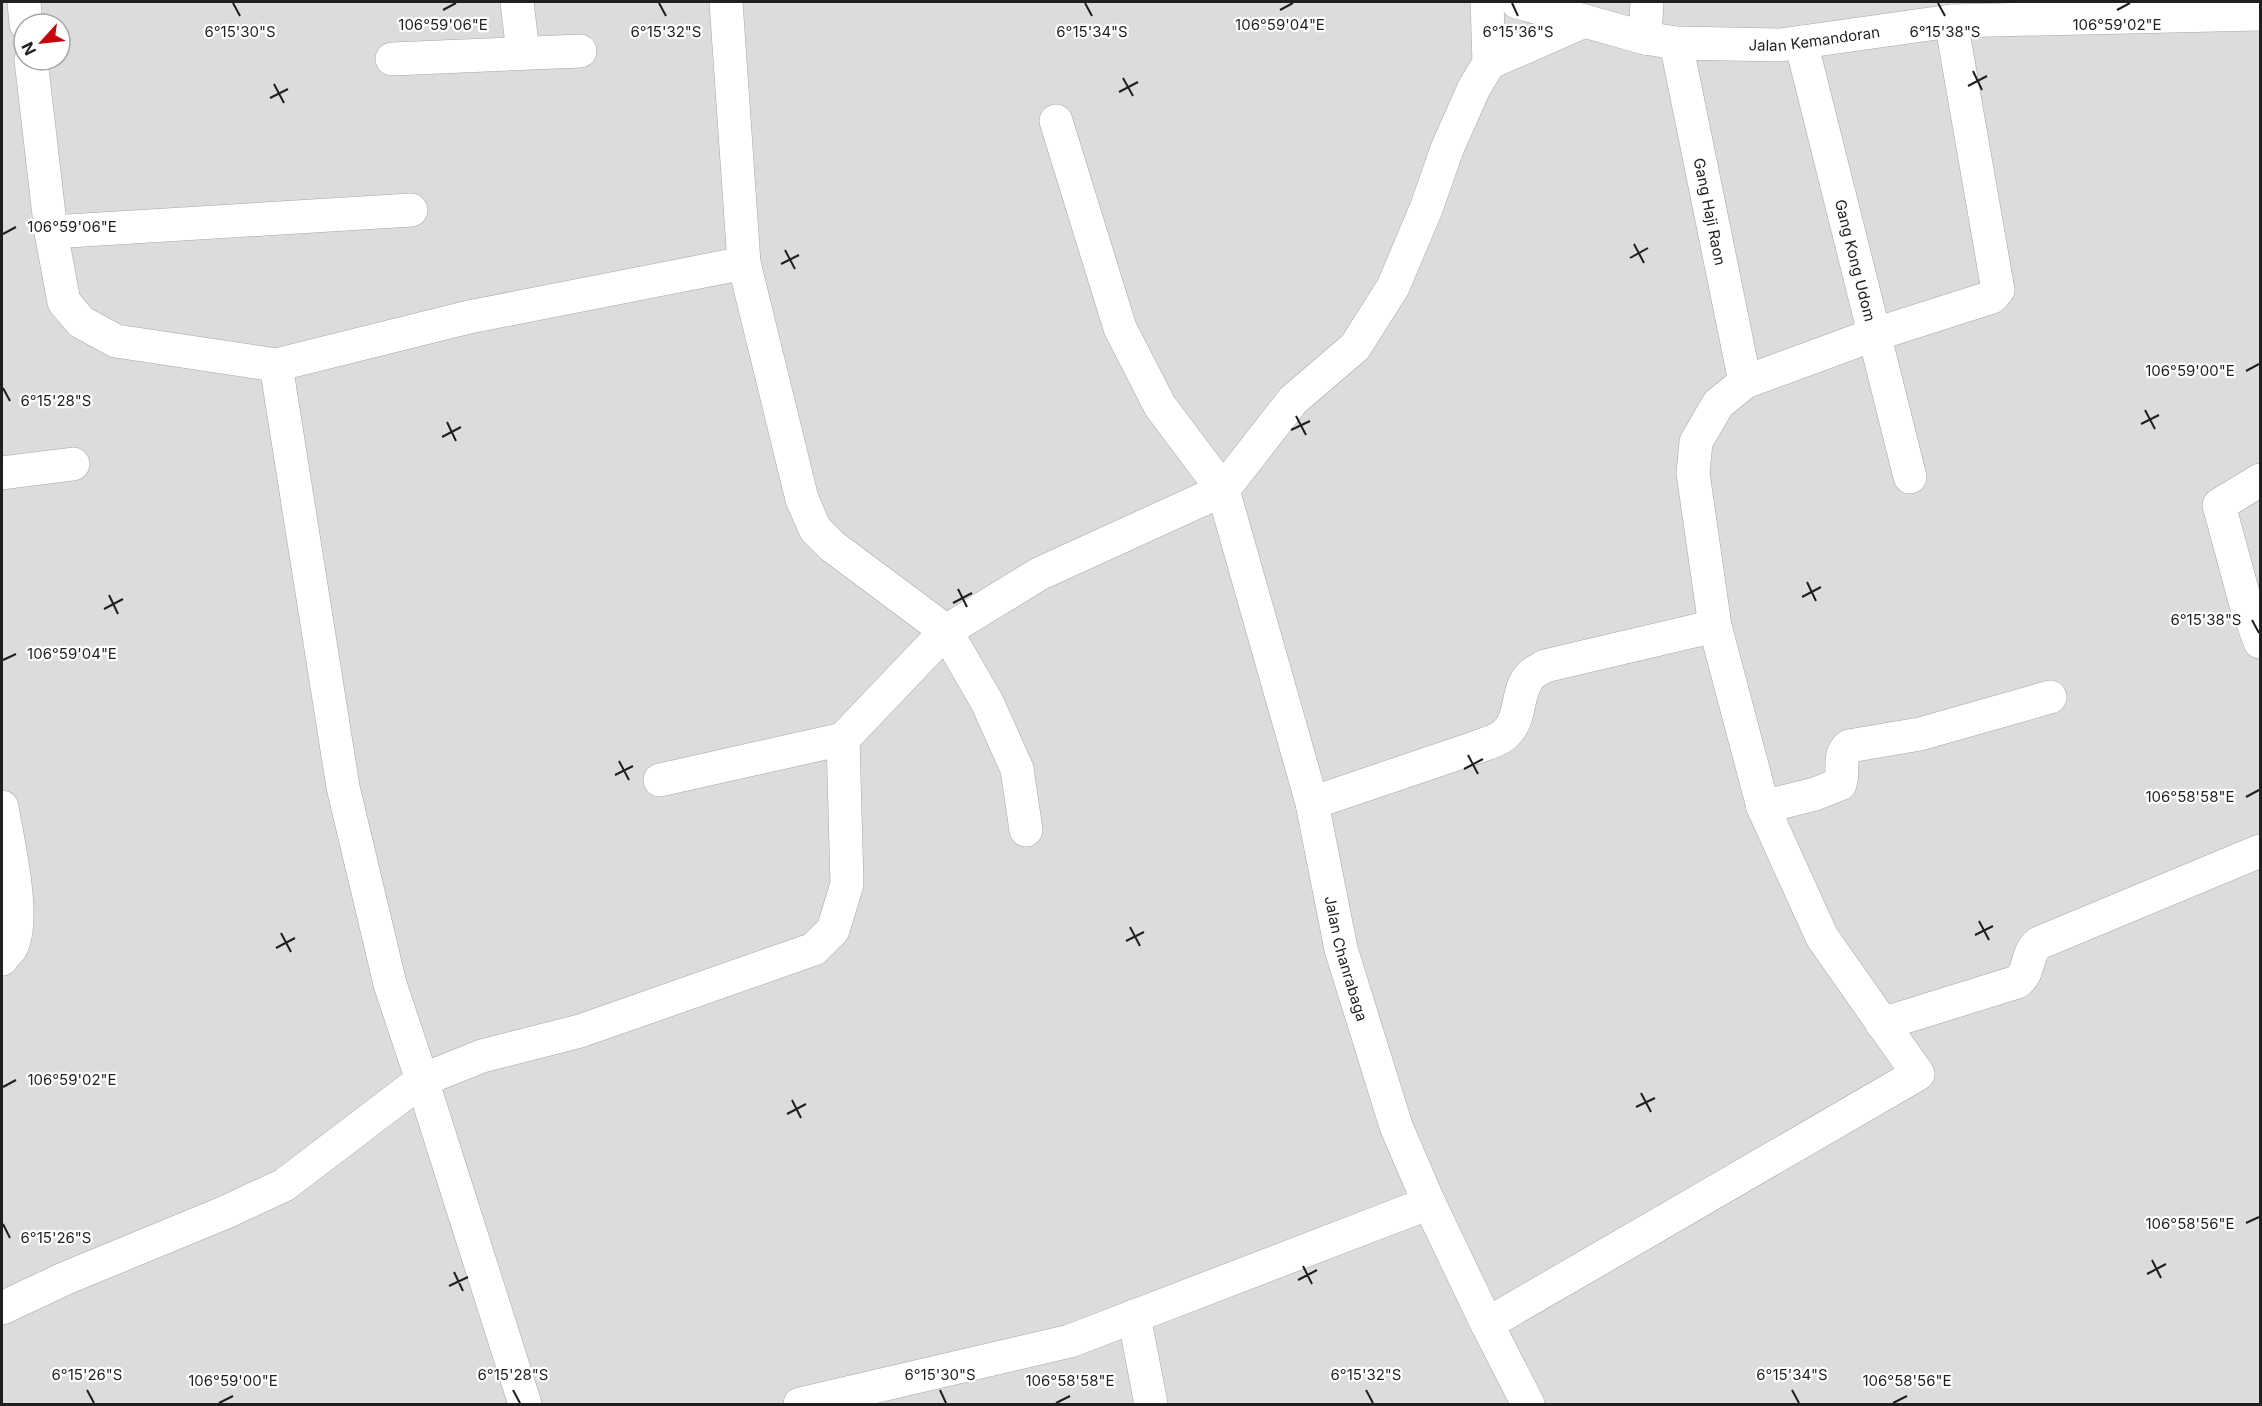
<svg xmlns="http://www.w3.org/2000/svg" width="2262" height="1406" font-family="Inter,sans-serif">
<rect width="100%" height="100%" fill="#efebe5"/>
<path fill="#dddcdc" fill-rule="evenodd" d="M2,2H2260V1404H2ZM24,24H60V60H24Z"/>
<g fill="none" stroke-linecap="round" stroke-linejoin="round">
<g stroke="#a6a6a6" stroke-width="34">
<g id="minor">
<path d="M24,2L26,24"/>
<path d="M517,2L523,53"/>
<path d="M726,2L744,263L802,499L815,529L832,546L946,631L987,702L1017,769L1026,830"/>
<path d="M1645,38L1647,2"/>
<path id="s1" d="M1801,42L1910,477"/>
<path id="s2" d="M1676,43L1745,382"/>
<path d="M392,59L580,51"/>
<path d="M31,60L51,232L64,302L81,322L116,341L276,365L469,317L744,263"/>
<path d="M1489,63L1585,21"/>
<path id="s3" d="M1056,121L1120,328L1160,406L1223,490L1312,803L1341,949L1396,1126L1429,1203L1487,1324L1528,1404"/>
<path d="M51,232L411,210"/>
<path d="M2,473L73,464"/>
<path d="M2260,480L2219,505L2245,601L2260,642"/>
<path d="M660,780L843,739"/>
<path d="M1312,803L1477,747C1485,744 1496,741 1503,736C1523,720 1515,695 1529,677C1533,672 1540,669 1545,666L1715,626"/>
<path d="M2,807C7,839 27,920 11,948C8,952 4,955 2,959"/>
<path d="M1763,807L1815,794L1840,784C1845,771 1837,756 1849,746L1920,734L2050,697"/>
<path d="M1882,1024L2017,982C2031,973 2025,953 2039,943L2260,851"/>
<path d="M2,1308L66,1278L226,1212L284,1185L422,1080L390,984L343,787L276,365"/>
<path d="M1134,1316L1151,1404"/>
<path d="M1487,1324L1918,1074L1822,937L1763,807L1715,626L1693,473L1696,442L1718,404L1745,382L1873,335L1992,297L1998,290L1951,21"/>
<path d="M525,1404L422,1080L482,1056L580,1031L814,949L833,930L847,884L843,739L946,631L1039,574L1223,490L1293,400L1355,347L1393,287L1426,209L1447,149L1474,88L1489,63L1487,2"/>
<path d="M800,1404L1070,1341L1429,1203"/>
</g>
</g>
<g stroke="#a6a6a6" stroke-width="34">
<g id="tertiary">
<path id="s4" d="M1517,2L1645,38L1676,43L1781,45L1951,21L2260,14"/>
</g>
</g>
<use href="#minor" stroke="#fff" stroke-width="33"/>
<use href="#tertiary" stroke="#fff" stroke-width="33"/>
</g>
<path fill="none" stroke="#1f1f1f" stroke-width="2" d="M233,3L240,16M659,3L666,16M1085,3L1092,16M1512,3L1518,16M1938,3L1945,16M443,10L456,3M1280,10L1293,3M2117,10L2130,3M1973,71L1982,90M1123,78L1133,96M274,84L284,103M1968,86L1987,76M1119,92L1138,82M270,98L288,89M3,234L16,227M1634,244L1644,263M785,250L795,269M1630,258L1648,248M781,264L799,255M2246,371L2259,364M3,388L10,401M2145,410L2155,429M1296,416L1306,435M447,422L456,441M2141,424L2159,415M1291,430L1310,421M442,437L461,427M1807,582L1816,601M958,589L967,607M109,595L118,614M1802,597L1821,587M953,603L972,593M104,609L123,599M2252,620L2259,633M3,660L16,654M1468,755L1478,774M619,761L629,780M1464,769L1483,759M615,775L633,766M2246,797L2259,790M1979,921L1989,940M1130,927L1140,946M281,933L291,952M1975,935L1993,926M1126,941L1144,932M276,948L295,938M3,1087L16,1080M1641,1093L1651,1112M792,1100L801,1118M1636,1107L1655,1098M787,1114L806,1104M2246,1223L2259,1217M3,1224L10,1238M2152,1260L2161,1278M1303,1266L1312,1284M454,1272L463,1291M2147,1274L2166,1264M1298,1280L1317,1270M449,1286L468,1277M87,1390L94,1403M513,1390L520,1403M940,1390L946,1403M1366,1390L1373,1403M1792,1390L1799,1403M219,1403L233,1396M1056,1403L1070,1396M1893,1403L1907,1396"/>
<g text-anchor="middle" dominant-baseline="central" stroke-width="4.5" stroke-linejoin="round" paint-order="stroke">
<g font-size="15" fill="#1f1f1f" stroke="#fff">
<text stroke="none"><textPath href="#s4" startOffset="303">Jalan Kemandoran</textPath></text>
<text stroke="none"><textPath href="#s2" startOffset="172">Gang Haji Raon</textPath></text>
<text stroke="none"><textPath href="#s1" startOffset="225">Gang Kong Udom</textPath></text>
<text stroke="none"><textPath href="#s3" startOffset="894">Jalan Chanrabaga</textPath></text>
</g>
</g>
<g font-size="15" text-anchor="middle" fill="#1f1f1f" stroke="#fff" stroke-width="4.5" stroke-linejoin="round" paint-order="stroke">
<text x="443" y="30">106°59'06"E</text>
<text x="1280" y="30">106°59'04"E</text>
<text x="2117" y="30">106°59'02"E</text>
<text x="240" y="37">6°15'30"S</text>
<text x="666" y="37">6°15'32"S</text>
<text x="1092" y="37">6°15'34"S</text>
<text x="1518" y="37">6°15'36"S</text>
<text x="1945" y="37">6°15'38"S</text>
<text x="72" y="232">106°59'06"E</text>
<text x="2190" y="376">106°59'00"E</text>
<text x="56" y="406">6°15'28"S</text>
<text x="2206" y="625">6°15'38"S</text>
<text x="72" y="659">106°59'04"E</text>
<text x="2190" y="802">106°58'58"E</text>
<text x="72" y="1085">106°59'02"E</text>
<text x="2190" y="1229">106°58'56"E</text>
<text x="56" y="1243">6°15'26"S</text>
<text x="87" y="1380">6°15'26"S</text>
<text x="513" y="1380">6°15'28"S</text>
<text x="940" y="1380">6°15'30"S</text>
<text x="1366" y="1380">6°15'32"S</text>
<text x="1792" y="1380">6°15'34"S</text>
<text x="233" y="1386">106°59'00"E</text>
<text x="1070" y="1386">106°58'58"E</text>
<text x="1907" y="1386">106°58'56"E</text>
</g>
<rect width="2262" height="1406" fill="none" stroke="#1f1f1f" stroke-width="6"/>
<g transform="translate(42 42) rotate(243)"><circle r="28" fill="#ffffff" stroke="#a5a5a5" stroke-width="1.5"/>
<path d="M0-4.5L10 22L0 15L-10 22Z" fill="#c5080c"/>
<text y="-9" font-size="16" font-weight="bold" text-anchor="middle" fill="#1f1f1f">N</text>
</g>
</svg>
